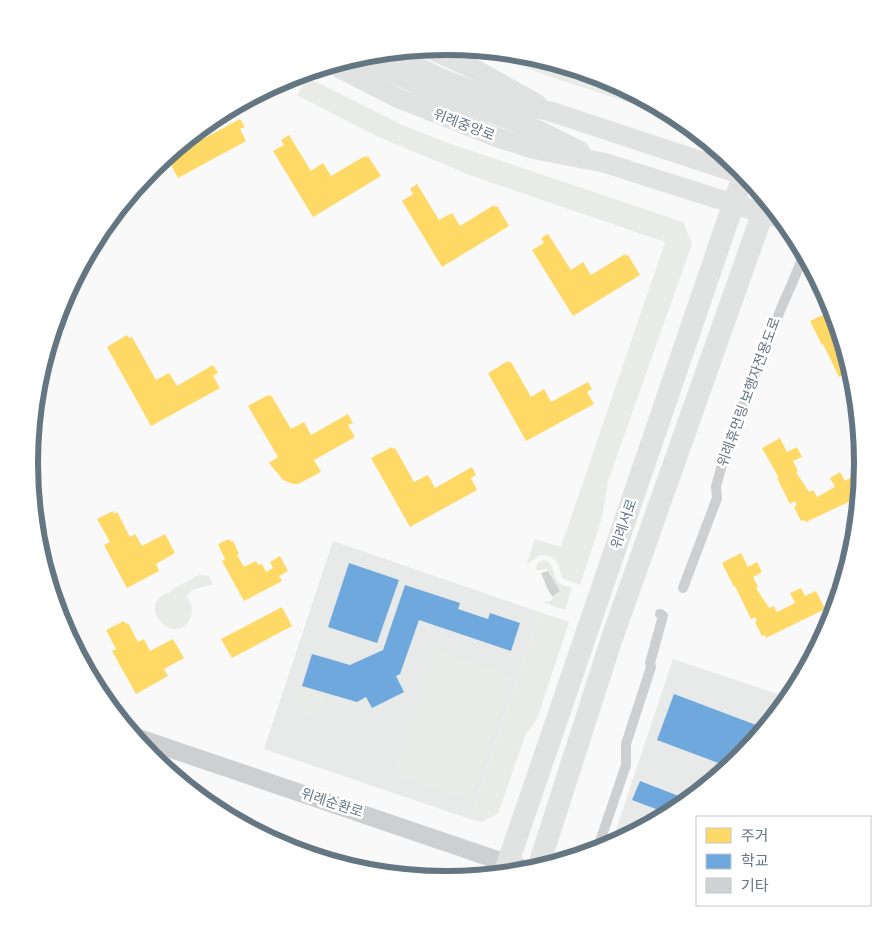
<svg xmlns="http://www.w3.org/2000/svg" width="891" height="926" font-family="Rubik,'Noto Sans KR',sans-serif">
<rect width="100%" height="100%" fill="#f9f9f9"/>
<path fill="#e8e9e9" d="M333,541L539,612L470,819L264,749Z
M673,659L789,698L740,758L677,810L611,845Z"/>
<path fill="#e8ebe6" d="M489,51L527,54L605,78L682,120L542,74Z
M308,78L402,125L451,144L683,222L692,244L608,481L602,518L580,585L562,578L558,563L550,556L540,555L526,565L535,539L561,547L665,242L472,176L374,135L297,95Z
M542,560C557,561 550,576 560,584C563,586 569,587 572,588L565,610L544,603V601L549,602L560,591L547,569L538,570L536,569L537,564Z
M199,575L209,576L213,584L192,590L186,596C191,603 194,610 190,618C176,650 131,603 171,592V590Z
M539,612L569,622L537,719L525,736L498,814L481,822L470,819Z
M436,650L512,676L469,801L394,776Z
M302,686L325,693L316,720L304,716L297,702Z"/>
<path fill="#ffd966" d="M240,119L245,127L240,129L246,141L178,178L166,156L198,130L203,139Z
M289,135L311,171L323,163L331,176L365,156L366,158L368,156L381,176L313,217L273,151L284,145L281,140Z
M417,184L439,220L452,213L460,226L494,205L495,207L497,206L509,226L442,267L402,201L413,194L410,189Z
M548,234L571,270L583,262L591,275L625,254L626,256L628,255L640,275L573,316L532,250L544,243L541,238Z
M829,312L836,326L837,325L854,382L856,395L854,396L853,393L850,395L843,381L845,379L843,375L839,377L823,344L822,345L810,321Z
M127,335L129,338L132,337L156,380L169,373L177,386L213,365L218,373L213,376L220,388L151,426L107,347Z
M508,361L509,363L511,362L531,397L544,389L551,402L588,382L592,389L587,392L594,404L526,441L488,373Z
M268,395L269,396L271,395L291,429L304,422L311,435L348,414L353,423L348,425L355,437L314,460L321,472L298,484H293L283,480L269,463L278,457L248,406Z
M780,438L787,452L797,447L802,457L793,461L798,471L796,472L809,492L813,490L817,497L835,487L830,478L840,472L845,481L855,475L860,485L859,497L806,522L804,520L801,521L794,507L797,505L795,501L790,504L777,478H779L762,448Z
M392,447L393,449L395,448L414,482L428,475L435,488L472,467L476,475L471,478L477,490L410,527L371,458Z
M113,511L114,514L117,512L130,537L135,534L142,546L165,534L175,553L156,564L159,571L127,588L104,545L110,542L97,519Z
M229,539L231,542L233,541L239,554L237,555L244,567L256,561L259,565L262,564L266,572L273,568L270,562L280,556L288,571L279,576L282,581L244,601L222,561L225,559L218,544Z
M741,553L748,567L757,562L762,572L753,577L758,587L756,588L769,608L774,606L777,612L795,603L790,593L801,588L805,596L816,591L825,609L766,638L765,635L762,636L755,622L757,621L755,617L751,619L735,586L734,587L722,563Z
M282,607L292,626L232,658L221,639Z
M124,621L126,624L128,623L138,642L144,639L150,651L173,639L184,658L164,669L168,676L136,694L112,651L116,649L106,630Z
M76,652L92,657L87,672V671Z"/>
<path fill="#6fa8dc" d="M349,563L399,580L377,643L328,627Z
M405,585L460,603L458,609L488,619L490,613L520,623L511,651L419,620L400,674L396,676L404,692L372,708L366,697L357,702L302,686L312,654L350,665L383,650Z
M674,694L764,728L740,758L729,767L657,740Z
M640,781L689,800L669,814L632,800Z"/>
<path fill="#d0d2d3" d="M548,571L560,591L553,597L548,590L541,573Z"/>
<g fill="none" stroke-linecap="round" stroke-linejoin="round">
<path stroke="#cecfd0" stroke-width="10" d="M683,588L717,498L716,486L728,444L782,306L794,279L804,254
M597,850L626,765V744L651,667L650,663L663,616L660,614"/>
<path stroke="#cecfd0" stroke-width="18" d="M133,736L530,871"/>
<path stroke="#e1e2e2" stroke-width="20" d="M427,48L478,71L537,104
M388,52L438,77L502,102L549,111L746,176
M366,60L432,91L540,131L580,151
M332,64L398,98L499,138L534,149L605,163L781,219"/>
<path stroke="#e1e2e2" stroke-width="22" d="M538,868L611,641L767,201
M504,874L744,173"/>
</g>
<g text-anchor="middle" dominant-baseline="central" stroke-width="5" stroke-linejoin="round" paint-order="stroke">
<g font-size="14" fill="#657683" stroke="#fff">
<text transform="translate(464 125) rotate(21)">위례중앙로</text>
<text transform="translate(749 392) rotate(-70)">위례휴먼링 보행자전용도로</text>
<text transform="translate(624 524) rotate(-71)">위례서로</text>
<text transform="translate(332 803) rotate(18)">위례순환로</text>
</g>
</g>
<path d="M0 0H891V926H0ZM38 463a408 408 0 1 1 816 0a408 408 0 1 1-816 0Z" fill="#fff" fill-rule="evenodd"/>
<path fill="none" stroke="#657683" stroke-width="6" d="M38 463a408 408 0 1 1 816 0a408 408 0 1 1-816 0Z"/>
<rect x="696" y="816" width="175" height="90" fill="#ffffff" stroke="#c1c8cd"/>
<rect x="706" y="828" width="25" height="15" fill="#ffd966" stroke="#c1c8cd"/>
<text x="741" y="841" font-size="15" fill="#657683">주거</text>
<rect x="706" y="854" width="25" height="15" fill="#6fa8dc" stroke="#c1c8cd"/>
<text x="741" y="866" font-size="15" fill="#657683">학교</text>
<rect x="706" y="878" width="25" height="15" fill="#d0d2d3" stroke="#c1c8cd"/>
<text x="741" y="891" font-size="15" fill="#657683">기타</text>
</svg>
